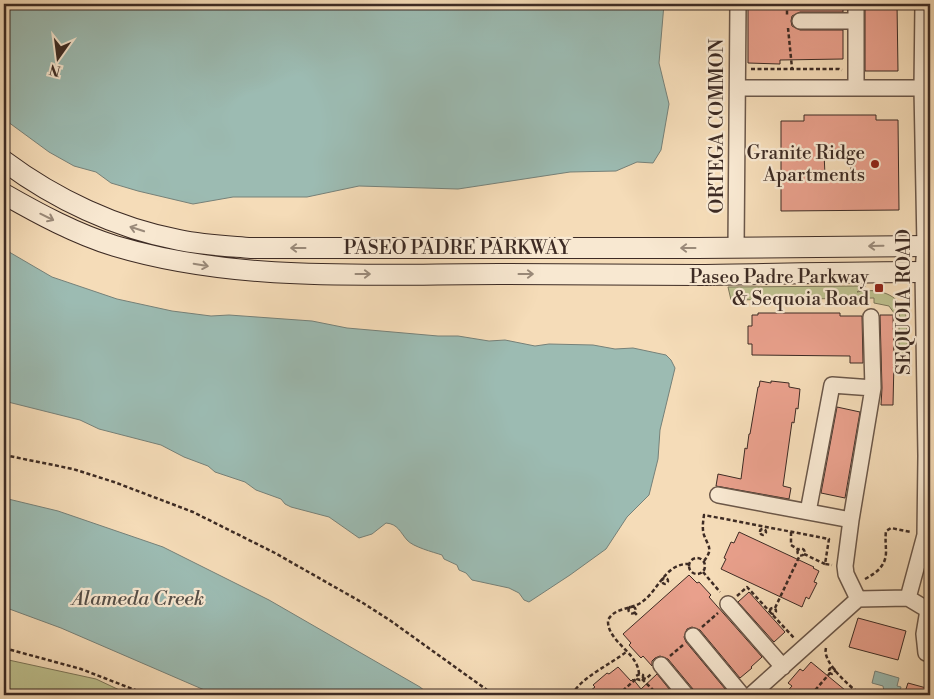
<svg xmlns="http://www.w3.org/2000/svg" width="934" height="699" font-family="'Libre Bodoni',serif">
<rect width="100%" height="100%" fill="#f5dcb8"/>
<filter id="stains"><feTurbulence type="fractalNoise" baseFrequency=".004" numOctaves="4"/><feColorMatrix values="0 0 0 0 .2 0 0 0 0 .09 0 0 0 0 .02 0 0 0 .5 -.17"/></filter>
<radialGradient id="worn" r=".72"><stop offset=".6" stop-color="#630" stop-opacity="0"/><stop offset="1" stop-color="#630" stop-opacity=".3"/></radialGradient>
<path fill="#bdc08e" stroke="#7d7659" d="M866,286L857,292C875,288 895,292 904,310C909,322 907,355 907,369H899V325L901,322L899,313H894L889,306L874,303V298L731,300L728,287Z
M4,659L96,679L130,695H4Z"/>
<path fill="#9cbbb2" stroke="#768179" d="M4,4H664L659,63L669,104L661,150L653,163L637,162L616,171L570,172L458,189L359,186L307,197H233L193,204L138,191L111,183L96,172L74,166L49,152L4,119Z
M4,249L52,277L117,299L172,311L211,316L229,315L312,321L347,328L438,336H458L489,341L505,340L535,346L549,344L593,345L615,349L633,348L666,355L671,360L675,368L660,430L658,459L649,495L627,517L606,549L570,575L529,602L524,600L519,593L509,588L472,580L466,573L459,570L457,565L444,559L442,555C433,552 413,547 407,540C400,532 398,524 386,523L372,534L359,538L329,517L291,507L285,504L281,499L256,490L245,482L215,472L208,466L184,457L161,445L99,429L80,420L4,401Z
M4,498L58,511L163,547L269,600L420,687L430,695H216L61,628L4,607Z
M875,671L899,678L897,686L901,687L899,695H887L888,693L884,691L883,686L872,683Z"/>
<path fill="#e9a08c" stroke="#3d2b24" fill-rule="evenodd" d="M748,4H843V12H800L792,16L791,21L792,26L800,30H843V59L780,60V64L748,63Z
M865,4H897L898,71H865Z
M804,115H876V120H898L899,210L781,211V121H804ZM851,152V175H825L824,153Z
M758,313H840V316H862L863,363H850V356L752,355V344H748V326H752V315H758Z
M880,315H893L894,361L893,405H881L882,388Z
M760,381L771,383V381L789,383V387L800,389L798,409L796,408L794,423L792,422L783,486L791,488L789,499L716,486L718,474L741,479L745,448L747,449L749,434H750L758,387H759Z
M837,407L860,412L845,498L821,493Z
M739,532L814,567L813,568L819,571L814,582L817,583L809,599L806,597L802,607L721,569L726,559L724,558L731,542L734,543Z
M689,575L697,583L699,582L711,595L709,597L762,657L751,667L752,668L740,678L700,630L692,627L687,629L684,637L686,642L726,690L720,695H695L693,689L668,659L660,656L655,658L652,661V666L643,656L641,658L629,645L631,643L623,634Z
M749,592L785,632L774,642L738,602Z
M858,618L906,631L898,660L849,647Z
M811,662L851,695H784L792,686L788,683L800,669L803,671Z
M618,667L631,681L633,679L641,689L657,674L674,695H585L595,687L593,685L607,673L609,674Z
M908,683L930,689V695H904Z"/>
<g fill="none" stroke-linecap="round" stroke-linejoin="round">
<g stroke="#6b5749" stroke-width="18">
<path id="minor" d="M800,21H856
M738,88H922
M856,88V4
M736,248L738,4
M718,495L851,520
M808,512L832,385L873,388
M908,598L925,535L926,456L923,272L925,246L922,88L923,4
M858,599L846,574L845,566L851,520L873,388L871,317
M858,599L908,598L928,610L930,609
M728,604L783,667
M693,636L742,695
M926,653L924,634L928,610
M661,665L686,695
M751,695L858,599"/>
</g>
<g stroke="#3d2b24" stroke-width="22">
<path id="secondary" d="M4,161C55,199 116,228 179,240C203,245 227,246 251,248H696L930,246
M4,194C39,214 76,234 115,246C238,283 373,274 500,274C566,274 632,275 699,275C776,274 853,272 930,272"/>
</g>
<path stroke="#3d2b24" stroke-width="2.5" stroke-dasharray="4 2.5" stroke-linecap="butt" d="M787,4V15
M788,28L792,68
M751,69H839L842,70
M4,455L73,469L114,482L193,512L275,553L363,603L391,621L494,695
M760 532a3 3 0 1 1 6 0a3 3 0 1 1-6 0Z
M791,532V545L799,550
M797.5 552a3.5 3.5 0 1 1 7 0a3.5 3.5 0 1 1-7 0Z
M804,554L825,564
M689 566a8 8 0 1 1 16 0a8 8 0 1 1-16 0Z
M704,561C713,549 709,548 704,535C702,529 703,522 704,515L829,539L825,564L832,565
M703,572L720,592
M662 581a3 3 0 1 1 6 0a3 3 0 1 1-6 0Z
M865,579C876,573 886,566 886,552C886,545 885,539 886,531L891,528L911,532
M737,596L747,587L794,638
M628.5 610a3.5 3.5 0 1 1 7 0a3.5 3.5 0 1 1-7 0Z
M770 611a3 3 0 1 1 6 0a3 3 0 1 1-6 0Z
M775,608L800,555
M634,612L638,616
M702,627L718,613
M4,648L81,669L148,695
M826,648C822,662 849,686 860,694
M670,656L683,645
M929,667L930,675
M829 671a3 3 0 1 1 6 0a3 3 0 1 1-6 0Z
M639,674C638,652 607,642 608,620C615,607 631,610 642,602C659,590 665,563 689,564
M643,678V675L640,674L636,676L637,679L640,680L643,678L646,679L652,673
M642,679L658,695
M572,695C580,678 611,664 626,652
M618,695L637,678
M811,695L830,673
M927,695L930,687"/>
<use href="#minor" stroke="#f8e8d1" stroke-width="15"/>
<use href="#secondary" stroke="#f8e8d1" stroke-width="20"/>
</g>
<defs><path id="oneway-shaft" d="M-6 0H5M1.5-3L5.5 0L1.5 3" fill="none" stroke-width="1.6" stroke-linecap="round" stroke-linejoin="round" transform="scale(1.25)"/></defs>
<g stroke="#9a8a7a">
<use href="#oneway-shaft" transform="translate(47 217) rotate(26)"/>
<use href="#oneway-shaft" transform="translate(137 229) rotate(-162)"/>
<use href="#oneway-shaft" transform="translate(876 246) rotate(179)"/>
<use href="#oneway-shaft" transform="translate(298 248) rotate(180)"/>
<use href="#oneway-shaft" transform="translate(688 248) rotate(180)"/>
<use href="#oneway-shaft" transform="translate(201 265) rotate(10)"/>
<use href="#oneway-shaft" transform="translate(363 274)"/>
<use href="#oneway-shaft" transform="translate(526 274)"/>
</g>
<g fill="#8f2418" stroke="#f8e8d1" stroke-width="2">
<circle cx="875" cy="164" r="5"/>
<rect x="874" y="283" width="10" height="10" rx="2.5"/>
</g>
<g text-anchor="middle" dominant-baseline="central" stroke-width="4.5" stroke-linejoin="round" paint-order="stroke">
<g font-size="19" fill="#3d2b24" stroke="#f8e8d1">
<text transform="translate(717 126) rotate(-90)">ORTEGA COMMON</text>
<text x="457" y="248">PASEO PADRE PARKWAY</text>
<text transform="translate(904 302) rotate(-90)">SEQUOIA ROAD</text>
</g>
<g font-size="19" fill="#3d2b24" stroke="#f8e8d1" text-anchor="end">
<text x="865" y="153">Granite Ridge<tspan x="865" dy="22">Apartments</tspan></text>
<text x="869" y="277">Paseo Padre Parkway<tspan x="869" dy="22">&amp; Sequoia Road</tspan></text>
</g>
<g font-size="20" font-style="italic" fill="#554f48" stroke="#f8e8d1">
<text x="138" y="599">Alameda Creek</text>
</g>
</g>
<rect width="934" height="699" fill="none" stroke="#f5dcb8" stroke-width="20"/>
<rect x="5" y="5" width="924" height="689" fill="none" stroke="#3d2b24" stroke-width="2.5"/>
<rect x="10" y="10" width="914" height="679" fill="none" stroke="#3d2b24"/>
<g transform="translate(58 58) rotate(194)" stroke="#f8e8d1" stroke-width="4" paint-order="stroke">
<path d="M0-4L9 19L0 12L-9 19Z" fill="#3d2b24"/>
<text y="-8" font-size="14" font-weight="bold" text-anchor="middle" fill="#3d2b24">N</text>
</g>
<rect width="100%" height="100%" filter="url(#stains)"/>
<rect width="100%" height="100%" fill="url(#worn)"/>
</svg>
